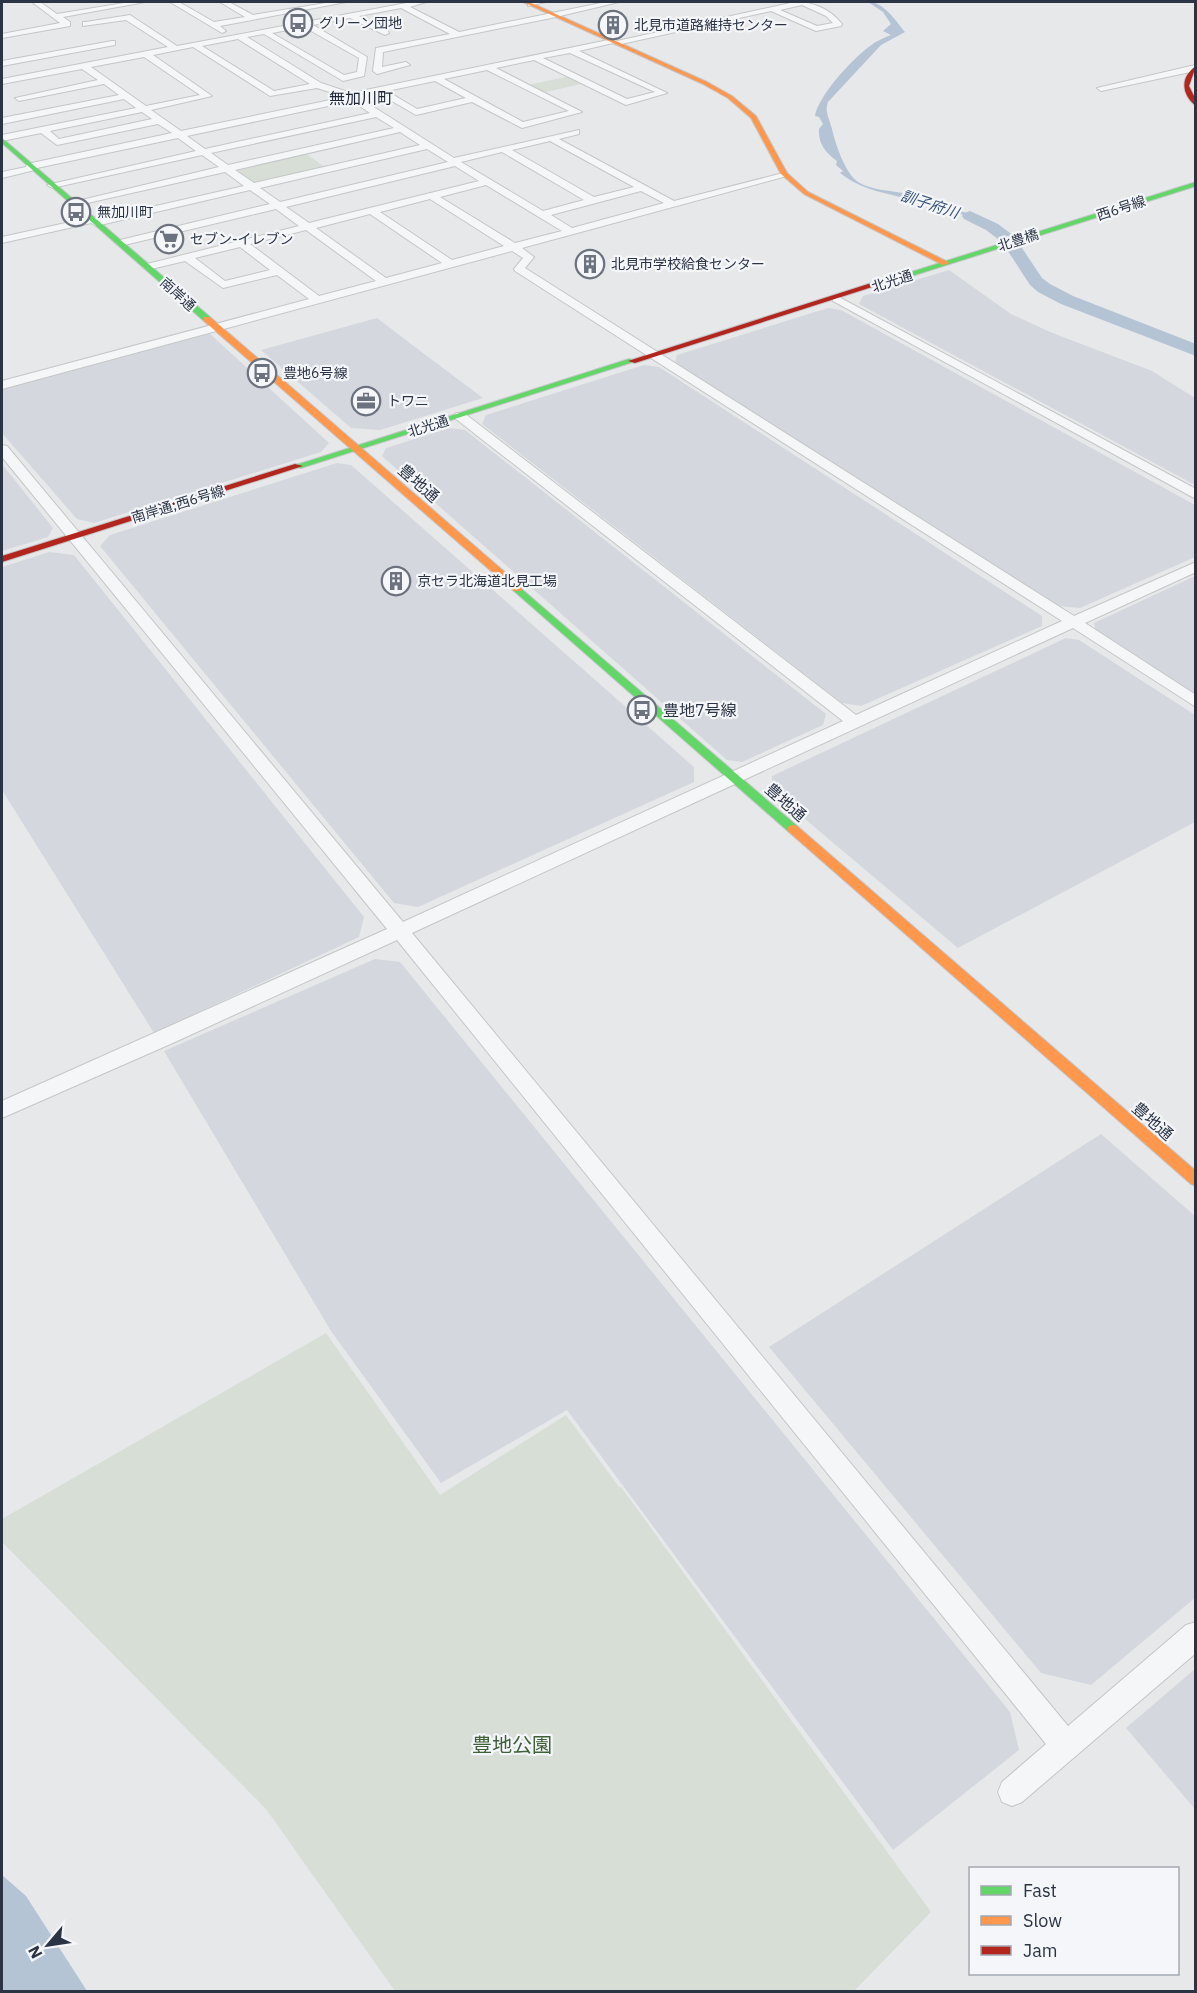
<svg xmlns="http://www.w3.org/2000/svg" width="1197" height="1993" font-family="'IBM Plex Sans','Noto Sans JP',sans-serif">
<rect width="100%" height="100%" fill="#e6e8ea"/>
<path fill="#d4d7dd" d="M949,270L1011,314L1050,332L1152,371L1195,398V485L859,304L863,296Z
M828,308L841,310L1195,505V557L1080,608L1057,606L675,363L677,355Z
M377,318L411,344L483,398L380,430L351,428L261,350Z
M209,333L329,443L321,452L94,523L77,519L2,433V389Z
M644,365L659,367L1042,616V626L861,706L842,703L482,424L486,415Z
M449,428L465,430L826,714L823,725L742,762L727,760L382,456L386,448Z
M337,463L351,465L694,767V782L418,907L394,903L100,546L110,535Z
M2,464L53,528L48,537L2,551Z
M49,552L74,555L364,917L359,937L154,1033L2,790V567Z
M1195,576V697L1096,632L1094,623Z
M1066,638L1079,640L1195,715V822L958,948L773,792L772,776Z
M375,959L400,962L1010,1712L1019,1750L893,1850L567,1410L441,1483L331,1331L164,1051Z
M1101,1134L1195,1216L1196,1597L1091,1685L1041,1673L769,1347Z
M1195,1669V1809L1126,1728Z"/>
<path fill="#d6ded6" d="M566,77L581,84L542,93L528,85Z
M305,153L326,168L259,183H253L236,170Z
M326,1333L440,1495L566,1415L619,1487H621L931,1912L854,1991H395L266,1809L2,1542V1519Z"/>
<path fill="#b4c4d5" d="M868,2C883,1 896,21 905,32L881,45L828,102C824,111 830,120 832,129C835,143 845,173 858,182C873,191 891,190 907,194C943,202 978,216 1009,235L1003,237C974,214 935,205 900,197C879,192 857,187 840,173L843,171L836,165L837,161C826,153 818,144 819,129L823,124L819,117L815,116C818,96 853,58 870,46C876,41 884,38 891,35L883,31L891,24L883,12Z
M2,1875L26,1896L87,1991H2Z"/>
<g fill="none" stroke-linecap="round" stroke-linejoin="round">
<path fill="#b4c4d5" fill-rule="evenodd" d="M970,211L998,224L1014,236L1042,278L1050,284L1073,296L1196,344V356L1061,304L1038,292L1030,285L1002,242L986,230L964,219L962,216L964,213Z"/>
<g stroke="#c4c6c8" stroke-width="2">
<path id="street" d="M32,2H40L57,14L130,2H145L63,17L70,22V26L2,38V34L60,23Z
M170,2H179L214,22L245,17L220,2H229L253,15L332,2H346L220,26L226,31L222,33Z
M412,2H426L410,7L459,32L606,2H619L556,17L383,52L382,67L406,62L410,65L377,74L373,71L376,48L450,34L401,8L359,16L388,31L389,33L385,35L350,18L313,25L367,57L364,76L343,81L264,34L247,37L321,83L351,93L613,39L617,41L795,2C814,2 830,9 842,24L841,26L816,31L771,11L617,45L613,43L579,51L667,93L626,105L534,60L496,68L582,112L522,128L472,102L416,115L378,93L358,97L454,158L579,130V134L559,139L674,201L787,172V176L522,248L534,257L525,268L1074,616L1196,562V572L1085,623L1196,695V707L1073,628L412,933L1068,1726L1186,1625L1196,1622V1653L1022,1802L1012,1806L1002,1802L998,1792L1002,1782L1046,1744L397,940L175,1042L2,1118V1101L387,929L2,457V445L7,446L403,922L843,721L456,419L454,416L456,413H464L856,715L1062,621L515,271L514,269L523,258L512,251L2,389V381L309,299L277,275L223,288L185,261L147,270L142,267L143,265L299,226L276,209L120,246L115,243L116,241L270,204L250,190L96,226L91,223L2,243V237L93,217L98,219L244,186L225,172L74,206L69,203L219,167L202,155L52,188L47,185L196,151L178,138L37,168L35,170L2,178V172L26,167L27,164L172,133L158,124L57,145L41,133L2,141V135L136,108L124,99L2,124V118L119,95L104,84L19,101L15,98L98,80L82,69L2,84V79L168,47L126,20L83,26V22H86L130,15L177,46ZM802,5L826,16L833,23L817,26L780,10ZM304,27L359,58L357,72L344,75L272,33ZM238,39L310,84L274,91L202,46ZM193,47L270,96L317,88L345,97L181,131L151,110L212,96L153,55ZM570,53L655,92L627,99L543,58ZM144,57L200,95L146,106L91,67ZM487,70L569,111L523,122L444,79ZM435,81L466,98L417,109L387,91ZM352,101L370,113L205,149L187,136ZM142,112L152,119L59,139L50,131ZM376,117L394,128L228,165L211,153ZM400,132L420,145L254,183L235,170ZM550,141L634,187L594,197L512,150ZM427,149L448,162L280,202L260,188ZM502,152L584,200L543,211L461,162ZM455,166L479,181L309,223L286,207ZM486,185L562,231L515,243L440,197ZM641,191L664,203L572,228L551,215ZM430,199L504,246L452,260L380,212ZM370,214L442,263L386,278L316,228ZM306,230L376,281L319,296L250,244ZM240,247L270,270L225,281L195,258Z
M528,2H546L528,6Z
M112,41H115V45L2,66V61Z
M1195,65V71L1101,91L1097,88Z
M837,296L1196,489V499L833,301V297Z"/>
</g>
<g stroke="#c4c6c8" stroke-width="2">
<path id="fast" d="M2,138L210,317V321H204L2,143Z
M1196,182V186L896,281L889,279Z
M629,359L636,361L301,468L293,466Z
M518,586L797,826L799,829L797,832H789L514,591L513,589Z"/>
</g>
<g stroke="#c4c6c8" stroke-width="2">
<path id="slow" d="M523,2H529L707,82L732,96L756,116L787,173L808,192L950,263L943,265L804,194L781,174L751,118L728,98L703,84Z
M204,317H210L522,587V591H514L204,321Z
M793,825L797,826L1196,1171V1186L1191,1184L789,832L787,829L789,826Z"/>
</g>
<g stroke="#c4c6c8" stroke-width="2">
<path id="jam" d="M1196,66L1189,86L1196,100V106C1181,94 1180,77 1196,66Z
M890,277L897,279L635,363L628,361Z
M295,464L303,466L2,562V556Z"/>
</g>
<use href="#street" fill="#f5f6f7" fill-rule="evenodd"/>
<use href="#fast" fill="#63d668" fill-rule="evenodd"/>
<use href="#slow" fill="#ff974d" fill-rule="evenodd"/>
<use href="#jam" fill="#b3261e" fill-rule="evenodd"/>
</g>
<defs>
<g id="bus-ring" transform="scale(1.5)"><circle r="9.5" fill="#f4f6f9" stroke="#6c737f" stroke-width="1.5"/><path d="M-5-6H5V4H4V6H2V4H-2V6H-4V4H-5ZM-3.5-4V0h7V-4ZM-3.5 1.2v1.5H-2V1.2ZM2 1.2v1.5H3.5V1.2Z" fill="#6c737f"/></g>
<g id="building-ring" transform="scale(1.5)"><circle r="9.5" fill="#f4f6f9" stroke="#6c737f" stroke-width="1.5"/><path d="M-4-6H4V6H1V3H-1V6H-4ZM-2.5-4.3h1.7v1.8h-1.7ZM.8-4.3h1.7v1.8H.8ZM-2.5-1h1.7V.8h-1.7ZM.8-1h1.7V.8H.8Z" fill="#6c737f"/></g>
<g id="supermarket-ring" transform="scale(1.5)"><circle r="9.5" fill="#f4f6f9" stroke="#6c737f" stroke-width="1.5"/><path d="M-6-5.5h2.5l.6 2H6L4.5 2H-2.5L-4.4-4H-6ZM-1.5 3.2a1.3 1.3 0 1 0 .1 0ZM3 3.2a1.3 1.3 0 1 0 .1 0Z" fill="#6c737f"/></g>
<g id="office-ring" transform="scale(1.5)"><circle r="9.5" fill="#f4f6f9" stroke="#6c737f" stroke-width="1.5"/><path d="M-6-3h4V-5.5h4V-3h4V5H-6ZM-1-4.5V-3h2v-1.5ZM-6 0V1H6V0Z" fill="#6c737f"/></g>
</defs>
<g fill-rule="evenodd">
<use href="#bus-ring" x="298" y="23"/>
<use href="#building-ring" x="613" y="25"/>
<use href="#bus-ring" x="76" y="212"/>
<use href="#supermarket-ring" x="169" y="239"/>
<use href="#building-ring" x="590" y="264"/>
<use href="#bus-ring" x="262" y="373"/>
<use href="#office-ring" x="366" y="401"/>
<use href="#building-ring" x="396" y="581"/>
<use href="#bus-ring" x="642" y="710"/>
</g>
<g text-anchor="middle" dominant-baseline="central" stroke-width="4.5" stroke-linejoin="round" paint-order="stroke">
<g font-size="14" fill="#2b3445" stroke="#f4f6f9" text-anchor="start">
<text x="319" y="23">グリーン団地</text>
<text x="634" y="25">北見市道路維持センター</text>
<text x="97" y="212">無加川町</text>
<text x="190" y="239">セブン-イレブン</text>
<text x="611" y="264">北見市学校給食センター</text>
<text x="283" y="373">豊地6号線</text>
<text x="387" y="401">トワニ</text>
<text x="417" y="581">京セラ北海道北見工場</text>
</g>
<g font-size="14" fill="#2b3445" stroke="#f4f6f9">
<text transform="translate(1121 208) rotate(-18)">西6号線</text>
<text transform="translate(1018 240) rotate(-18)">北豊橋</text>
<text transform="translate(892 281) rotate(-18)">北光通</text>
<text transform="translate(178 294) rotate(42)">南岸通</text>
<text transform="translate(428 426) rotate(-17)">北光通</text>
<text transform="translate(178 504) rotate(-17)">南岸通;西6号線</text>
</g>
<g font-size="15" font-style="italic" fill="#34527a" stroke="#f4f6f9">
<text transform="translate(930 204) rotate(18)">訓子府川</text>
</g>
<g font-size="16" fill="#1d2536" stroke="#f4f6f9">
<text x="361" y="98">無加川町</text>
</g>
<g font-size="16" fill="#2b3445" stroke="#f4f6f9">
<text transform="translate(419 483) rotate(41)">豊地通</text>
<text transform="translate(786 802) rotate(41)">豊地通</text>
<text transform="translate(1153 1121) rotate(41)">豊地通</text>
</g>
<g font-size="16" fill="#2b3445" stroke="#f4f6f9" text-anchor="start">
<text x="663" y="710">豊地7号線</text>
</g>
<g font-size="20" fill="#3f6138" stroke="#f4f6f9">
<text x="512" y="1744">豊地公園</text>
</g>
</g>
<rect width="1197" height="1993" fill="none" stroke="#2b3445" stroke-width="6"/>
<rect x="969" y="1867" width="210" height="108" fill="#f4f6f9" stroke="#a4a8b1" stroke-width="1.5"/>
<rect x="981" y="1886" width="30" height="9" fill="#63d668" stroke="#a4a8b1" stroke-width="1.5"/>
<text x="1023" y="1897" font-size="18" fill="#2b3445">Fast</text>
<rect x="981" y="1916" width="30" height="9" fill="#ff974d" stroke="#a4a8b1" stroke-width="1.5"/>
<text x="1023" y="1927" font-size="18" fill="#2b3445">Slow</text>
<rect x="981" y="1946" width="30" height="9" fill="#b3261e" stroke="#a4a8b1" stroke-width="1.5"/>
<text x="1023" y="1957" font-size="18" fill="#2b3445">Jam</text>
<g transform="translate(48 1945) rotate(241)" stroke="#f4f6f9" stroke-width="4.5" paint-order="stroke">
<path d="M0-4.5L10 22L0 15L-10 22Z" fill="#2b3445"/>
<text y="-9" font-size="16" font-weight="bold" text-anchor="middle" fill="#2b3445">N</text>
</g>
</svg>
